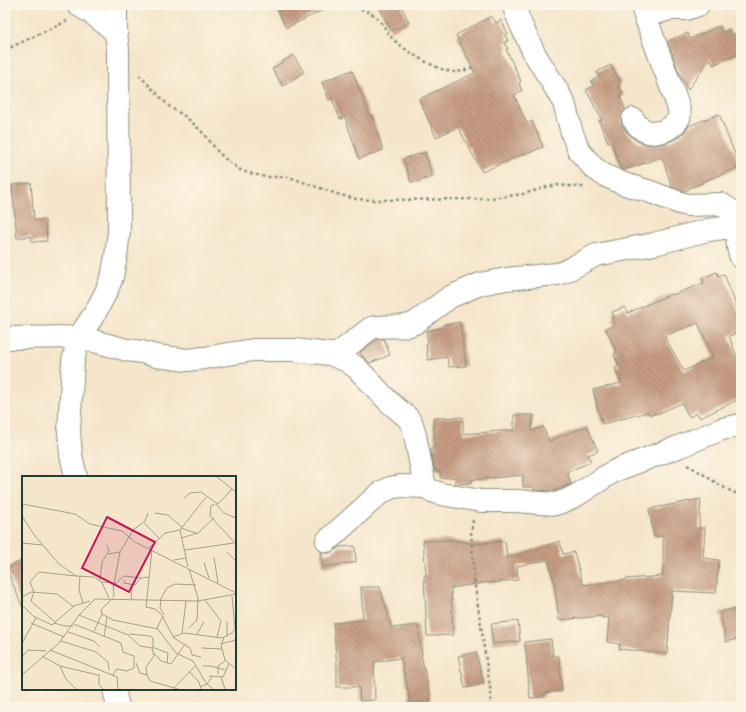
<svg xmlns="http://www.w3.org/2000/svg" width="746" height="712" font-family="Itim,sans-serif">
<defs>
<pattern id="building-back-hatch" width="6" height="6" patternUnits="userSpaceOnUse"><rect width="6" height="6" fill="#c69b81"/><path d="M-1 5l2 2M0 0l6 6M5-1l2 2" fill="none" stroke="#a0806a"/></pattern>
</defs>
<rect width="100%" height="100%" fill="#fcf5e5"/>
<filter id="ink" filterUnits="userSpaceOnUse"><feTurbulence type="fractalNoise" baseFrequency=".025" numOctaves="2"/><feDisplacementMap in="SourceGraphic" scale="8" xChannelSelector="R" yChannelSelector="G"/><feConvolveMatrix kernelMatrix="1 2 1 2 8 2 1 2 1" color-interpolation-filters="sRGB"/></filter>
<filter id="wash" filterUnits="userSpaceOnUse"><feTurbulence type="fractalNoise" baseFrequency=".012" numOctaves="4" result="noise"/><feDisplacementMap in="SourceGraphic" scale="16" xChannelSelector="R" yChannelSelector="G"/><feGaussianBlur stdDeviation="0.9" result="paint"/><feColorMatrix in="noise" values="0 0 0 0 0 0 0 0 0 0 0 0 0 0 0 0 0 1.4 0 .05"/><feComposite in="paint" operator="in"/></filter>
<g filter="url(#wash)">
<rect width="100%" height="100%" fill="#f5e5ca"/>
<g id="blocks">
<path fill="url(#building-back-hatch)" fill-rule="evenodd" d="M275,5H333L286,28Z
M378,5H401L409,23L391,31Z
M492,16L496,23L501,20L508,34L505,35L508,41L504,42L508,49H506L521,81L519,83L522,91L514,95L527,124L532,121L543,147L526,154V153L482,172L458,127L436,137L419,99L475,73L456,35Z
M720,26L723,32L729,29L731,35L735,33L741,48V53L713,65L710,58L688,90L678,70L668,41L688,33L690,39Z
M293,55L304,72L283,86L272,69Z
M611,65L621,83L618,85L623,95L620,96L625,109L622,114L621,120L622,126L626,131L633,138L639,142L646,144L654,145L666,143L673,140L679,137L685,131L689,126L719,114L740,167L702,182L703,183L689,188V189L684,191L672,187L662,157L624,170L621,169L611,141L608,142L599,121L602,120L586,90L593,86L591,81L599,77L597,72Z
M352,70L370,116L372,115L383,150L359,159L345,117L340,119L332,99L329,100L322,82Z
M425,152L432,176L417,182L416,181L411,182L403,159Z
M31,183L34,220H45L47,241L32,242L31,236L17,238L12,185Z
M717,272L718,276L724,274L741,318V331L729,336L741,368V398L700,418L697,413L689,417L682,403L657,414L656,413L650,415L648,412L602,424L593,390L621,383L615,368L619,366L614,354L617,353L606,329L614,325L612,319L614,317L612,312L625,307L628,313L671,294L672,295L704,283L702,278ZM698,323L713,357L684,371L664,336Z
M460,322L466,366L449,367L447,357L428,360L426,344H428L426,331L442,328V325Z
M383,339H384L390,355L370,363L362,356L360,352L376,340Z
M514,415H534L531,431L543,427L549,441L587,426L598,451L588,455L591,462L567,472L571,484L554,491L534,490V487H523V475L471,480V483L455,484V477L441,478L440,471H435L431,453V448H435L433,418L463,417V434L514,430Z
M701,499L699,528H705L703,558L719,560L716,593L672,591L667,654L619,649L620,644L607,642L609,617L602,618V616L559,620L554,581L548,560L517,566L518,580L488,583V582L451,588L453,635L427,636L424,576L426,575L423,541L452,540L474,544L505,541L507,558L560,541L563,554L574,552L583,585L626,580V579L663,576V536L654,537L649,509Z
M355,546L356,562L323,567L321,551L324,553H329L335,550L339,547Z
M23,560V608L6,568Z
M361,587H380L392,628L418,625L422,655H421L431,700L411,705L401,658L374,662L375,700L360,701L359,687H337V666L333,623L363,620Z
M741,608V638L726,642L720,612Z
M518,621L520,641L493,644L491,630H492L491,624Z
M551,639L553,656H559L562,691L544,693V697L530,698L525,642Z
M476,652L484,684L465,688L458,656Z"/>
</g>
</g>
<g filter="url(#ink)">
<use href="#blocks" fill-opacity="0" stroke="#8a917f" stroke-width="1"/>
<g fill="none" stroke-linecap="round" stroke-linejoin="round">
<g stroke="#8a917f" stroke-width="24">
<path id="street" d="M78,5L90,12L116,32
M513,5L522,27L534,53L555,87L564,103L572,133L579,151L594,168L604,175L624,184L648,191L680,203L688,205L721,204L735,213L741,218
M645,16L671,9H686L698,5
M633,119C641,133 654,136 668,129C672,126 677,123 679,118C681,114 678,108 677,103L645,16L642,5
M741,228C735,237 737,247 741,257
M5,338L79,337L127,350L142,352L156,356L172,358L187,360L204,358L253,350H294L330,354L347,361L357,368L389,402L407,417L412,424L415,435L425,487
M335,356L371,328C386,324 401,330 415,323L443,302L450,297L480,284L506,279L557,274L564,272L596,255L654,244L708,230L730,227L741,226
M76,477L71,455L69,431L73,361L79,337L95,313L106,292L112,277L116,256L119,231L118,50L116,32V5
M327,541L379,494L390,488L400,486L425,487L432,491L441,494L481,501H516L541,503L556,504L567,500L577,495L611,473L619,469L678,447L722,429L741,425
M114,689L118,707"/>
</g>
<path stroke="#8a917f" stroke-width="2.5" stroke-dasharray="3 3" stroke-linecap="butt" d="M349,5C357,8 365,10 372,14C382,20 385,30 392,38C403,50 438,71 454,72C462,72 469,69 475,66
M5,50L67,21
M139,75L170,107L186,117L196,126L205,135L218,152L229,162L242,171L265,177H289L337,194L356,199L372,200L484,199L523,194L547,187L558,185L579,187H585
M687,465C706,474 721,489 741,495
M473,520L471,532L475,586L491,694V707"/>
<use href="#street" stroke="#fff" stroke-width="22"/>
</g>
</g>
<g transform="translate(22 476)">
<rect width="214" height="214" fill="#f5e5ca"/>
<path fill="none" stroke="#9fa28e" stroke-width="1" d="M195,1L214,16M162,22L168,17L179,16L196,28L210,13M0,28L53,38L68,48L100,55L113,66L214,117M193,28L189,30L188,40L214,68M194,28L202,37L214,42M133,37L146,39L160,51M0,40L13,60L37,88L54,100L72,101L80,106L91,107L92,121M122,47L138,63M159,52L174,57M159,62L176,57L192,42M0,67L20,69M127,72L143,57L158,54M130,74L124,131L133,133L139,138L152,162L168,172L170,179L179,181M163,74L212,67M205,76L214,85M86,78L98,76L111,54L123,45L126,37M192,81L196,107M152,84L164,82M182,87L187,102M166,91L158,54L184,21M58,100L57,114L61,127M78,104L80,86L87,75L85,69M103,104L102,107L113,109L119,102L127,101M79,105L87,122M92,108L98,76M93,108L102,100L119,102M12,116L8,106L17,96L54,100M12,116L9,125L33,146M0,121L9,116L35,118L52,131M91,122L79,134L80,138L91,144L136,153M109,123L110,109M138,124L145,112L153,108L174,109M139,124L138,132L142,139M183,124L199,145L195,161M0,129L11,140L30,149L52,130L68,125M57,139L106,159L118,170L130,172L132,180L124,191L125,199M141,140L135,152L154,177L171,185L184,207L191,213M9,147L42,161M32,147L43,150H51M52,148L99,167L101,176L112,180V192L105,195L95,193L90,200M167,152L175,144L176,122L167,93M72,155L80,138M46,156L72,165L78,171M160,157L164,125M107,158L128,160L131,162V171M175,158L182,146M82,161L85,141M151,161L162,157L200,162L210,157L213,153L210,120M205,161V146M202,162L199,169L203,184L214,193M39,165L74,176L86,186L87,194M0,167L14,142M199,168L214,164M130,171L146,177L145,187M180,172L200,173M28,174L95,201L96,213M132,177L139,185L149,188L163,168M20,180L38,190L76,199M0,181L6,174L24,175M114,187L118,197L125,199L128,205L156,213M38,190L44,203L54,213M181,190H189L203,194M167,195L177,206L179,213M77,198V209L81,213M196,198V190L203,185M0,199L37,167L57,139L73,123L176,125L214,118M187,200L201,201L207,188M199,201L203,213M178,211L185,208L190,201M152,212L174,189"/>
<path fill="#c2185b" fill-opacity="0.15" stroke="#c2185b" stroke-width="2" d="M85,41L133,66L107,116L60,92Z"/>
<rect width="214" height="214" fill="none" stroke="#1f3d34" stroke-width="2"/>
</g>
<rect width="746" height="712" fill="none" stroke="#fcf5e5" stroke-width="20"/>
</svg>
